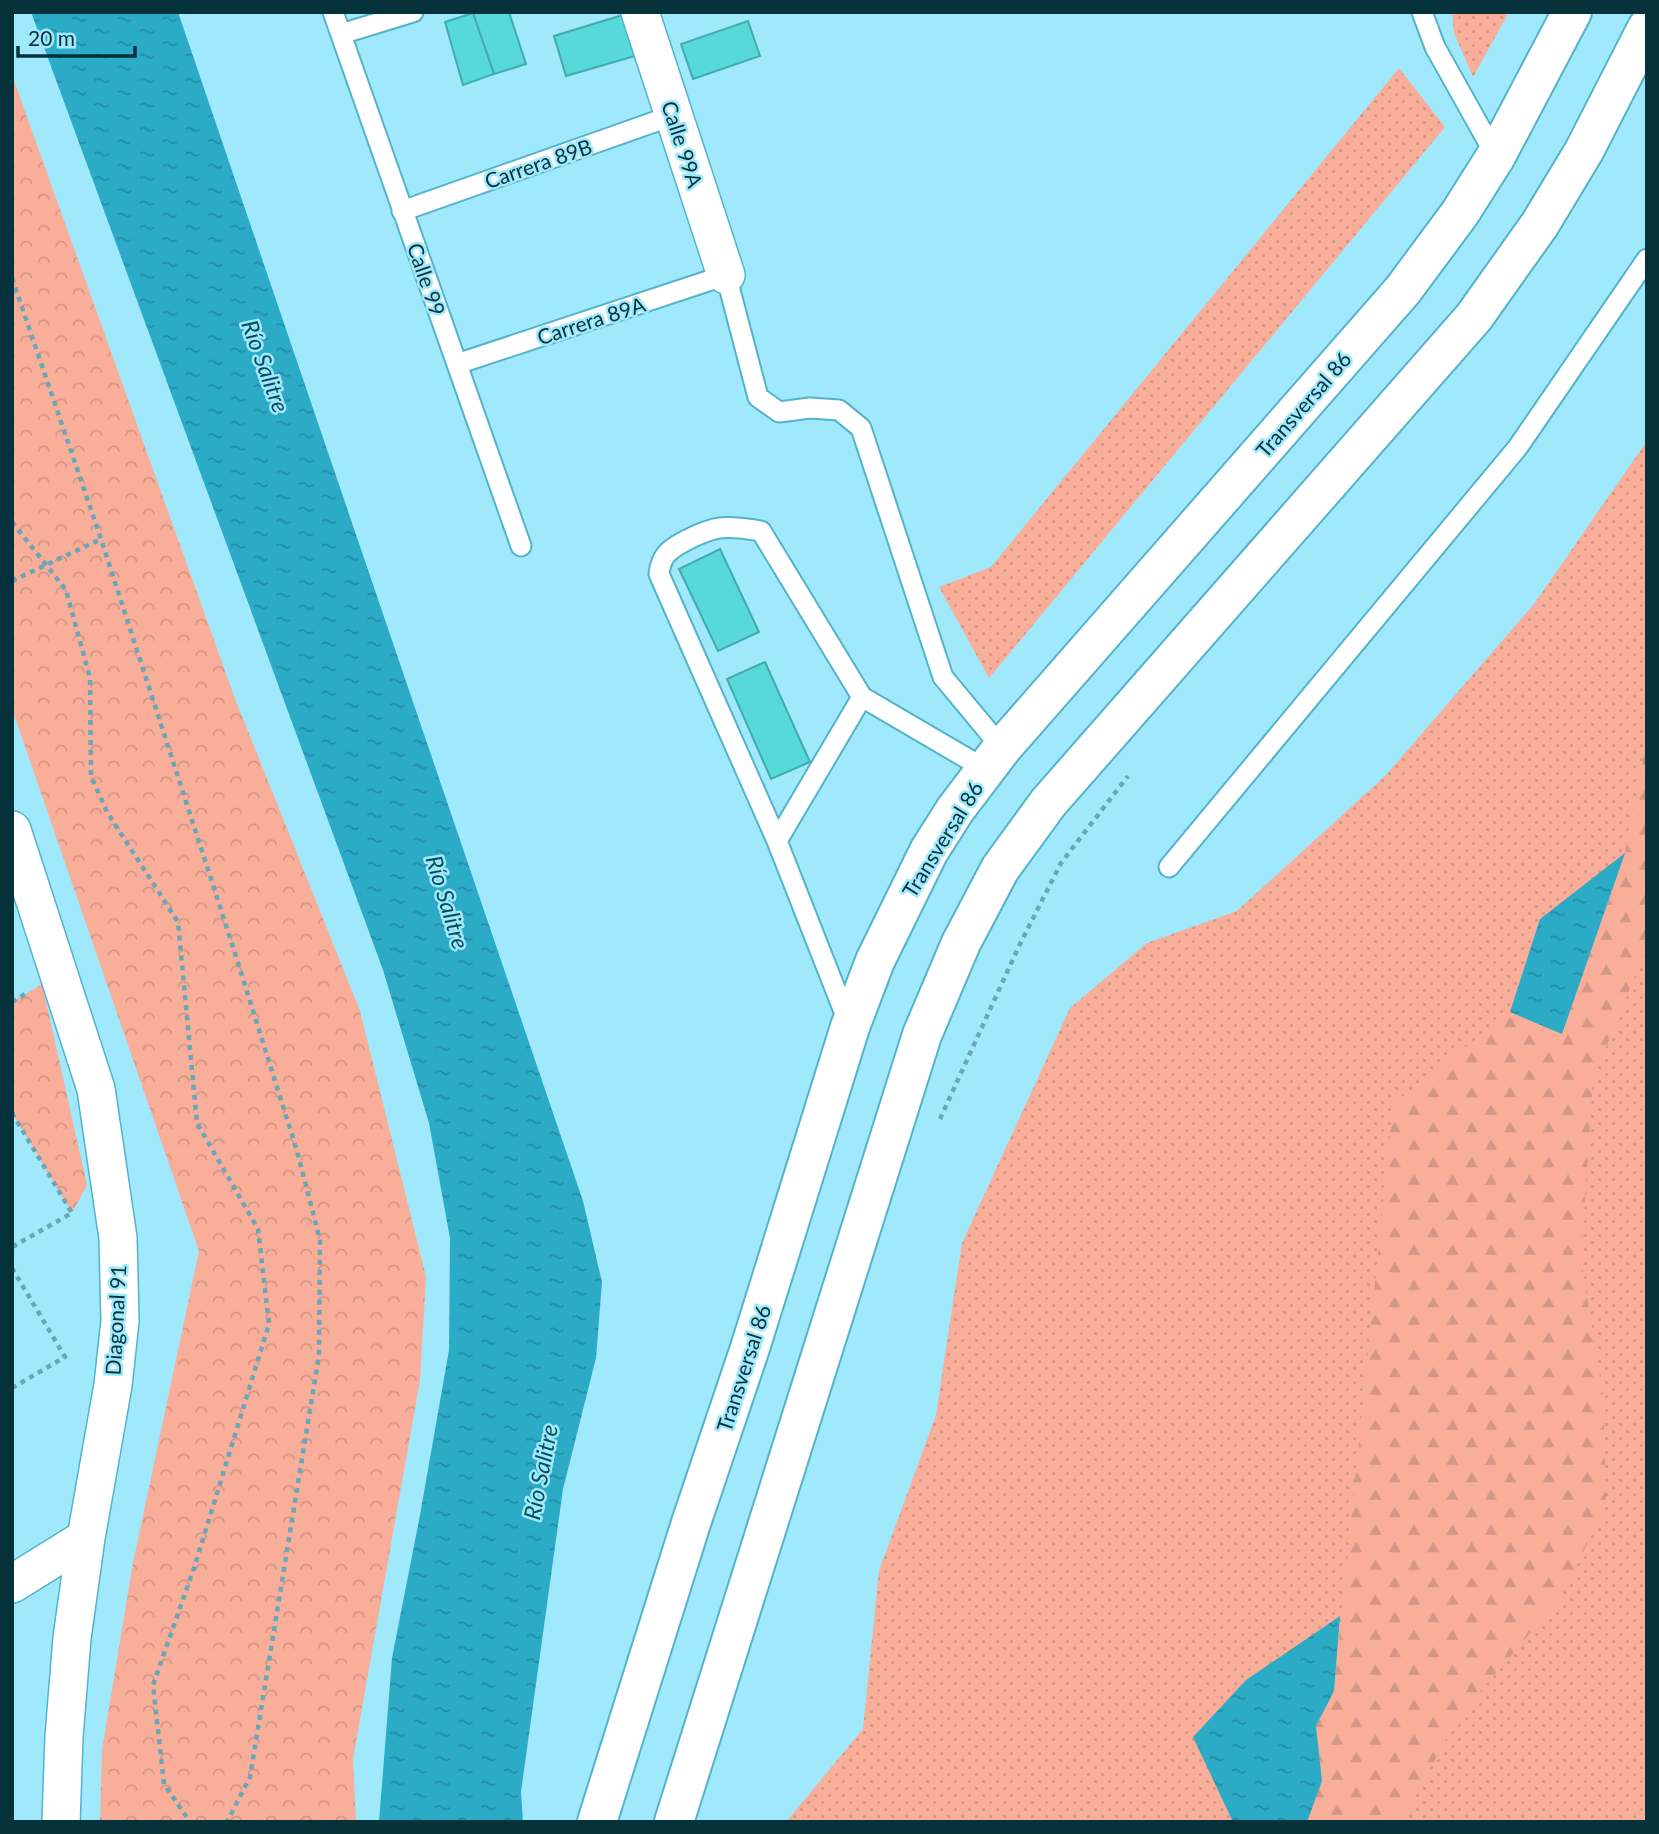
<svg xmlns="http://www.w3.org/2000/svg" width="1659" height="1834" font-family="Lato,sans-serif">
<defs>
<pattern id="grass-dots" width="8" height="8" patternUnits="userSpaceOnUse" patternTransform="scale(1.75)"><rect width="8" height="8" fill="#f9ae99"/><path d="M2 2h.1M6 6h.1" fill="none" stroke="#d49685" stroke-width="1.8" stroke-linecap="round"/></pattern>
<pattern id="forest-firs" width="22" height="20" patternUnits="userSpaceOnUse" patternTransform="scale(1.75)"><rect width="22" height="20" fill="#f9ae99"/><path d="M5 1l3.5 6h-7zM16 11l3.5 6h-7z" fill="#d49685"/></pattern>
<pattern id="park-crowns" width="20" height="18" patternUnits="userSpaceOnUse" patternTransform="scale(1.75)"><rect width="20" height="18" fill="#f9ae99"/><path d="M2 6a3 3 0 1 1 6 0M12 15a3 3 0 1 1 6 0" fill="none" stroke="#d49685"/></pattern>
<pattern id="water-ripples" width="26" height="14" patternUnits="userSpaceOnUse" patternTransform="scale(1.75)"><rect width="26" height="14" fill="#2cabc7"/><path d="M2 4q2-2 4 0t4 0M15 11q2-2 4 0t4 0" fill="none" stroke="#248ca3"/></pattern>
</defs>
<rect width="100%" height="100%" fill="#a0e8fc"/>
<path fill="url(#grass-dots)" d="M1452,12H1509L1473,77L1454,33Z
M1399,68L1445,127L989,678L939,587L991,567Z
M1647,441V1822H786L863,1729L879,1571L936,1415L962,1243L1070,1008L1147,943L1237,911L1386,775L1534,604Z"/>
<path fill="url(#forest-firs)" d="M1647,740V926L1642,959L1593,1079L1581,1260L1603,1396L1606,1505L1561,1597L1457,1719L1401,1822H1307L1322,1781L1316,1726L1334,1691L1393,1104L1510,1012L1562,1034L1625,853Z"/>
<path fill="url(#park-crowns)" d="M12,75L234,696L360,1011L426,1277L420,1380L353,1759L356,1822H100L102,1750L133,1563L199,1251L12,709Z
M42,984L87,1185L72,1213L12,1113V1002Z"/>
<path fill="url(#water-ripples)" d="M31,12H178L583,1201L602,1282L596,1358L563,1489L521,1792L523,1822H379L392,1658L420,1515L449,1350L450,1238L429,1123L383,970Z
M1625,853L1562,1034L1510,1012L1540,919Z
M1340,1616L1334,1691L1316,1726L1322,1781L1307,1822H1233L1193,1737L1246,1680Z"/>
<path fill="#57d8da" stroke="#41acae" stroke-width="2" d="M509,12L526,64L494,74L473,13Z
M473,13L494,74L463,85L445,22Z
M626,14L638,55L566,76L554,36Z
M748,21L760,56L693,79L681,44Z
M720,549L759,632L718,651L679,569Z
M765,662L810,762L771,779L727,679Z"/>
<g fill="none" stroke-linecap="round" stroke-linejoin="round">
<g stroke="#53b3cb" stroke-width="23">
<path id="service" d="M333,12L521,546
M1422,12L1435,47L1496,156
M341,34L413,12
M402,211L674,115
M457,364L726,275L758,397L779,412L810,408L839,410L861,428L943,677L1002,748
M777,841L659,574C661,556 668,550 685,541C715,525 727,525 761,531L862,697
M1169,867L1518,447L1647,259
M849,1024L777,841L862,697L985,769"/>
</g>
<g stroke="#53b3cb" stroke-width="40">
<path id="minor" d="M640,12L726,275
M12,830L96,1089L118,1238L120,1321L113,1385L86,1538L72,1638L64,1737L61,1822
M12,1584L86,1538"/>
</g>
<g stroke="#53b3cb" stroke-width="42">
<path id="primary" d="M597,1822L691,1523L750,1348L850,1027L875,961L929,851L955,810L1002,748L1403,290L1460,213L1496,156L1572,12
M674,1822L922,1035L961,943L1000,869L1048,803L1474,317L1540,224L1584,151L1647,28"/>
</g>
<path stroke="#69a7b8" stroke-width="4.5" stroke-dasharray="5 5" stroke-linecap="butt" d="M12,278L101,539L233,947L297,1151L320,1240L319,1355L250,1777L227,1822
M12,522L66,590L90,678L91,776L107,812L178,922L197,1123L258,1229L269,1324L195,1565L153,1685L164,1784L190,1822
M12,581L101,539
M12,1002L27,993
M12,1113L72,1213L12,1247
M940,1119L1019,946L1061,863L1128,776
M12,1268L65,1357L12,1388"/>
<use href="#service" stroke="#fff" stroke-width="19"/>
<use href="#minor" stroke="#fff" stroke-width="37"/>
<use href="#primary" stroke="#fff" stroke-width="38"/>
</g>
<g text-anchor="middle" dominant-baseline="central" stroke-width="5" stroke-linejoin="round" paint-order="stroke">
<g font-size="21" fill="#06323c" stroke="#a0e8fc">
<text transform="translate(683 144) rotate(72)">Calle 99A</text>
<text transform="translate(538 163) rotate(-19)">Carrera 89B</text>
<text transform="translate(427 279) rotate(71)">Calle 99</text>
<text transform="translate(591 320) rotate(-18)">Carrera 89A</text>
<text transform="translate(1303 404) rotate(-49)">Transversal 86</text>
<text transform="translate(942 839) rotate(-58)">Transversal 86</text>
<text transform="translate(115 1320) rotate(-87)">Diagonal 91</text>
<text transform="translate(743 1368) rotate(-72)">Transversal 86</text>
</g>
<g font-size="23" font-style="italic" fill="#044e5c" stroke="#a0e8fc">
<text transform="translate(266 366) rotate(70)">Río Salitre</text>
<text transform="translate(448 902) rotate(73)">Río Salitre</text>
<text transform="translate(540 1472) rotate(-79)">Río Salitre</text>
</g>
</g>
<rect width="1659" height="1834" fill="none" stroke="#06323c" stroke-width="28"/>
<path d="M18 46v10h117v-10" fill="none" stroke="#06323c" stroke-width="3.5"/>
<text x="28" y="46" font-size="21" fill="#06323c" stroke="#a0e8fc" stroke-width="5" paint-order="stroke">20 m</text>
</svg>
